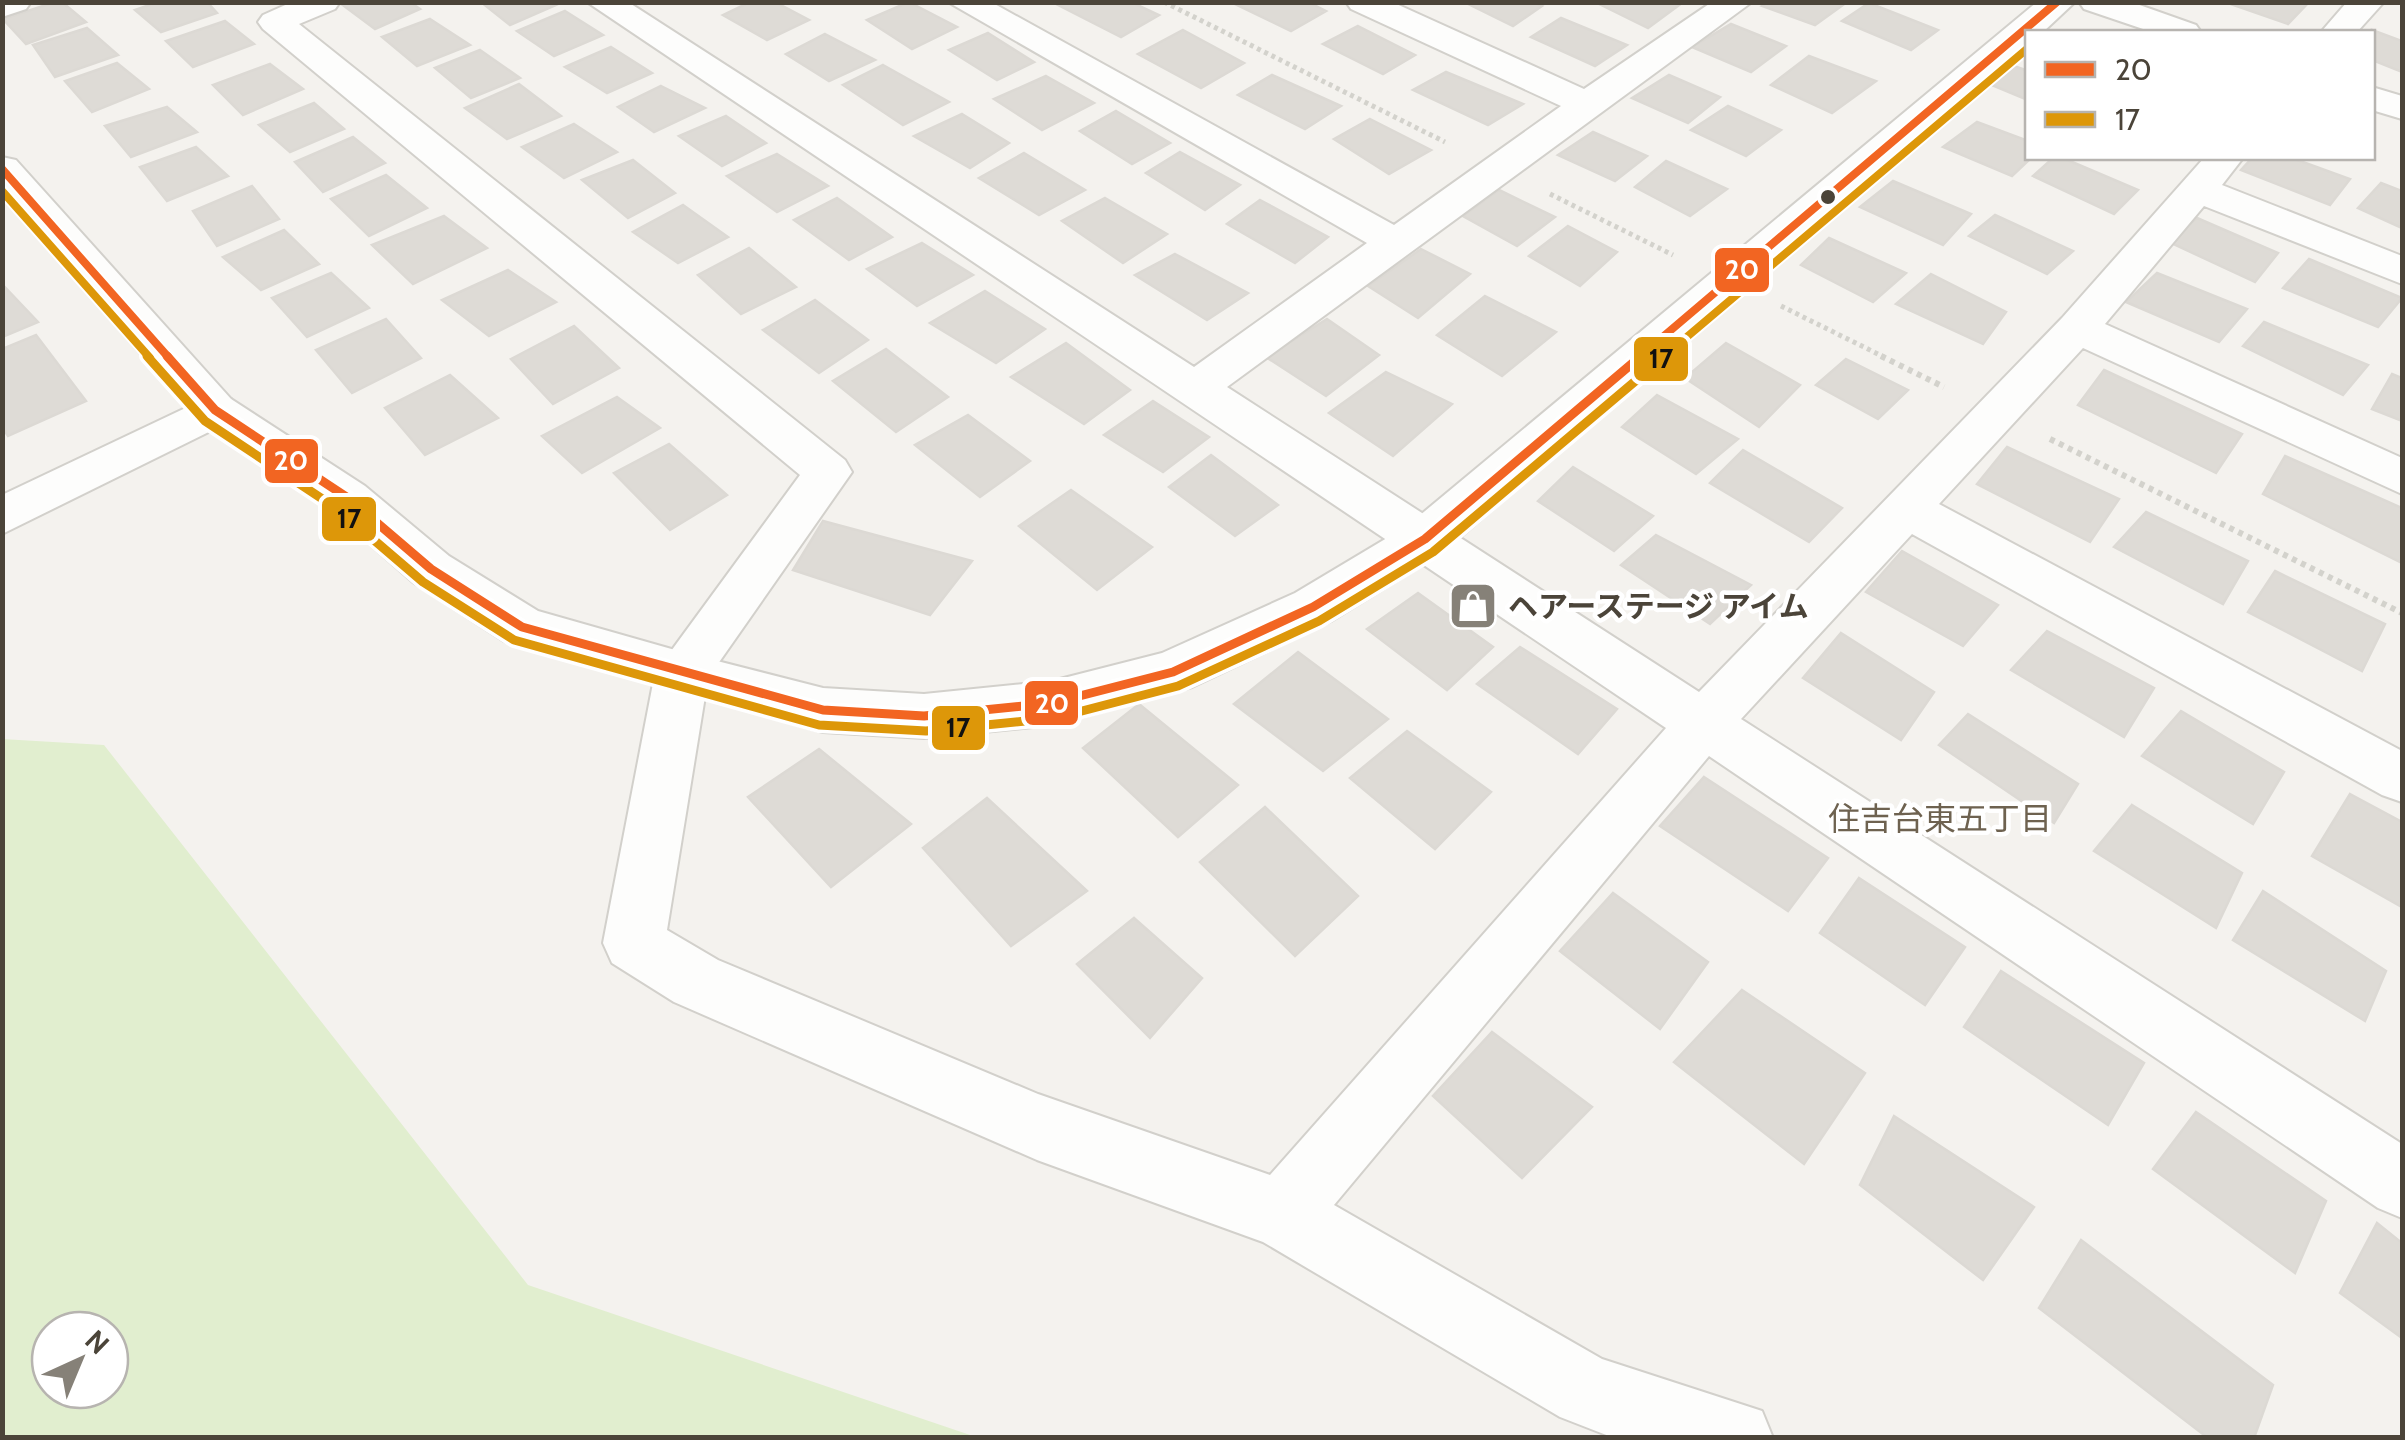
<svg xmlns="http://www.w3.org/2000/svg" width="2405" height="1440" font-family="Cabin,'Noto Sans JP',sans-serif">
<rect width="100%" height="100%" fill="#f4f2ee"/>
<path fill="#e1eecf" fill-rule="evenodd" d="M2,739L104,745L528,1285L976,1437H3ZM50,1330H110V1390H50Z"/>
<path fill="#dedbd6" stroke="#dcd9d4" stroke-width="2.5" d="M55,2H62L86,22L26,44L3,19Z
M158,2H207L217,13L161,32L135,10Z
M410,2L420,9L375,29L340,3Z
M481,2H552L556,5L510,25Z
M750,2H775L809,20L767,40L723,15Z
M909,2L957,27L912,49L867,20Z
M1052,2H1131L1159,15L1121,37Z
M1231,2H1308L1326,11L1291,31Z
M1464,2H1533L1542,6L1513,26Z
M1595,2H1680L1682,3L1648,28Z
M1768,2H1847L1815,25L1762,6Z
M2225,2H2306L2308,3L2288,24Z
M1869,3L1938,30L1911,50L1842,21Z
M565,11L603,35L554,56L517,31Z
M1561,18L1627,45L1595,66L1531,37Z
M430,19L470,45L417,66L382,37Z
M225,21L254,44L193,67L166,41Z
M1731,24L1786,46L1751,72L1692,47Z
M1358,26L1415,55L1383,74L1323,44Z
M87,28L118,55L55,77L33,45Z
M1183,30L1244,63L1201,88L1138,54Z
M2372,30L2402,41V72L2372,60Z
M988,33L1034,62L997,80L949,50Z
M825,34L875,60L829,81L786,54Z
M611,47L652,73L607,93L565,67Z
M480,50L520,78L471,98L435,68Z
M1809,56L1876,81L1832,113L1771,85Z
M117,63L149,89L92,112L65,81Z
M270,64L303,89L243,115L213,85Z
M883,65L949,102L903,125L843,85Z
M2014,66L2028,71V100L1992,85Z
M1446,72L1523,104L1488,125L1413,90Z
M1272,75L1341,106L1305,129L1238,95Z
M1669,75L1720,97L1688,123L1632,98Z
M1046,76L1094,103L1042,130L994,99Z
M519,84L561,116L507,139L465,108Z
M661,86L705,108L654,132L618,107Z
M314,103L344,129L290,152L259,125Z
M1728,106L1781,130L1746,156L1691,130Z
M167,107L197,132L131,157L105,126Z
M1116,111L1170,143L1132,164L1080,131Z
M962,114L1009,143L970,168L914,136Z
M726,116L766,143L722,166L679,136Z
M1370,119L1431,150L1389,174L1334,139Z
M1977,122L2028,141L2031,158L2012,176L1943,147Z
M574,124L617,152L564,178L522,147Z
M1593,132L1647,156L1615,181L1558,155Z
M353,137L385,163L323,192L295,162Z
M196,147L228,176L167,201L140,167Z
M1180,152L1240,185L1205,210L1146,173Z
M1024,153L1085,190L1039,215L979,178Z
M777,154L828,186L777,212L727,176Z
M2053,158H2063L2138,190L2114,214L2033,176Z
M2252,158H2292L2350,179L2330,205L2241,170Z
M633,160L675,193L628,218L582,180Z
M1666,161L1727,189L1690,216L1635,187Z
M386,175L427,208L369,236L331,199Z
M1893,181L1971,214L1943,245L1860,207Z
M2381,183L2402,191V228L2358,208Z
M252,186L279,219L217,246L193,211Z
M1499,190L1555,217L1517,246L1463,216Z
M837,198L892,237L849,260L794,220Z
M1105,198L1167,234L1123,263L1062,221Z
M1260,200L1328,237L1295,263L1227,224Z
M683,205L728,237L678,263L633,232Z
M1995,215L2073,251L2047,274L1969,236Z
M444,216L487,248L413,284L372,245Z
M2197,218L2278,253L2255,282L2169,242Z
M1568,226L1617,252L1580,286L1529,256Z
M284,230L319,264L261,290L223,257Z
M1829,238L1906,273L1873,302L1801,265Z
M922,243L973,275L917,306L867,269Z
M749,248L796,287L741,314L698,275Z
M1421,249L1470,274L1418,318L1368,286Z
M1175,254L1248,293L1207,320L1135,275Z
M2309,259L2402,298L2378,327L2283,288Z
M508,270L556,302L489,336L442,300Z
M331,273L369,308L307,337L272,298Z
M2157,273L2247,309L2219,342L2126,302Z
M1931,274L2006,312L1983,344L1896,304Z
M2,284L38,322L2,337Z
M985,291L1045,329L996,363L930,323Z
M1485,296L1556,332L1502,376L1437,335Z
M815,300L868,340L819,373L763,330Z
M386,319L421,358L352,393L316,350Z
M1327,319L1379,355L1326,396L1266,357Z
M2264,322L2368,365L2343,395L2243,346Z
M574,326L619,368L553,404L511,359Z
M36,335L86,401L8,436L2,427V349Z
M1066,343L1130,390L1084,424L1011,377Z
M1726,343L1800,385L1759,427L1685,378Z
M886,349L948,397L896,432L833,381Z
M1846,359L1908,390L1878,419L1816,385Z
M2104,370L2242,434L2216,473L2078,405Z
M1386,372L1452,404L1393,456L1329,413Z
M2392,374L2402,378V421L2372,409Z
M450,375L498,418L425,455L385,408Z
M1657,395L1738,439L1696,474L1622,427Z
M617,397L660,428L582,473L542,436Z
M1153,401L1209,437L1163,472L1104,435Z
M968,415L1030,461L980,497L915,445Z
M669,444L727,495L670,530L614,473Z
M2007,447L2119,499L2090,542L1977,484Z
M1743,450L1842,508L1809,542L1710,483Z
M1211,455L1278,505L1235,536L1169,487Z
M2285,456L2402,508V563L2263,494Z
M1573,467L1653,516L1614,551L1538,501Z
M1071,490L1152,547L1097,590L1019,526Z
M2146,512L2248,561L2223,604L2114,547Z
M823,521L972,561L930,615L793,570Z
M1656,535L1751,585L1710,624L1621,565Z
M1902,551L1998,605L1963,646L1866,592Z
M2275,571L2385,624L2362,671L2248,612Z
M1418,593L1493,647L1447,690L1367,629Z
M2047,631L2154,688L2124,737L2011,670Z
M1841,633L1934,692L1901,740L1803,678Z
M1520,647L1617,709L1578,754L1477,684Z
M1298,652L1388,719L1323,771L1234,704Z
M1139,704L1238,785L1178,837L1083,748Z
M2181,711L2284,772L2253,824L2142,756Z
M1968,714L2078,784L2054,823L1939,745Z
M1407,731L1491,792L1435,849L1350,778Z
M819,749L911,824L831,887L748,797Z
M1704,777L1828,858L1788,911L1660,826Z
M2350,794L2402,822V907L2312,856Z
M987,798L1087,891L1011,946L923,848Z
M2132,805L2242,873L2216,928L2094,851Z
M1265,807L1358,896L1295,956L1200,862Z
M1859,878L1965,947L1925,1005L1820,933Z
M2263,891L2386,971L2365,1021L2233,940Z
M1613,893L1708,962L1660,1029L1560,951Z
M1134,918L1202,978L1150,1038L1077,964Z
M2001,971L2144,1063L2108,1125L1964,1027Z
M1742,990L1865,1073L1804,1164L1674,1062Z
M1492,1032L1592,1107L1522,1178L1433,1096Z
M2196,1112L2326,1201L2295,1273L2153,1169Z
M1894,1116L2034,1207L1983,1280L1860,1185Z
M2377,1223L2402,1243V1338L2340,1293Z
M2081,1240L2273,1385L2254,1438H2208L2039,1308Z"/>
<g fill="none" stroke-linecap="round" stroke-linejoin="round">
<g stroke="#d2d0cb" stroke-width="4">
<path id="minor" d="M2,2H31L26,9L2,17Z
M292,2H340L335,9L299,24L845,460L852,472L708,678L667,930L718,960L1038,1094L1270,1175L1666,728L587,2H628L1194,367L1367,243L948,2H991L1394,225L1561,106L1351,9L1346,2H1392L1584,89L1712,2H1752L1227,387L1699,692L2062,318L2204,158H2243L2222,185L2402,256V284L2204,206L2105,324L2402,458V494L2083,348L1939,504L2402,751V802L2382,795L1912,534L1741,719L2402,1144V1218L2378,1208L1709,756L1334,1205L1602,1359L1762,1411L1773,1438H1614L1560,1417L1263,1242L1037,1160L674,1002L612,963L603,943L655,673L800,475L263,29L258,22L263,15Z
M2347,2H2384L2357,32H2321Z
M215,394L231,399L238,410L231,421L2,534V495Z"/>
</g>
<g stroke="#d2d0cb" stroke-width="4">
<path id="tertiary" d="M2037,2H2075L2043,32H2028V46L1443,552L1331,621L1192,687L1052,725L924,738L823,732L504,641L413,582L331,510L199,421L2,193V157L16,160L231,399L365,486L449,556L538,611L682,652L823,688L924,694L1052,681L1162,653L1295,593L1407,526Z
M2079,2H2131L2196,25L2201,32H2152L2084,9Z
M2372,87L2402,96V119L2372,110Z"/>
</g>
<path stroke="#d3d2cc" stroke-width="5" stroke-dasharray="4 4" stroke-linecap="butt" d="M1164,2L1445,142
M1550,194L1673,255
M1781,306L1886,358"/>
<path stroke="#d3d2cc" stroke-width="6" stroke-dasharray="5 5" stroke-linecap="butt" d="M1881,356L1944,387
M2050,439L2402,613"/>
<use href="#minor" fill="#fdfdfc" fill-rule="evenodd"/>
<use href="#tertiary" fill="#fdfdfc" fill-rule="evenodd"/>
<g stroke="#fff" stroke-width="12">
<path id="bus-1-far1" d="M2,169L169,358
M1638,358L2057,2"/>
</g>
<g stroke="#fff" stroke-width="16">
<path id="bus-1" d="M167,356L215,410L348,498L431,569L522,627L823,710L924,716L1052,703L1173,672L1313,607L1425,539L1641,356"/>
</g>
<g stroke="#fff" stroke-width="12">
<path id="bus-2-far1" d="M2,191L150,358
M1662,358L2028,48"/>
</g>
<g stroke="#fff" stroke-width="16">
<path id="bus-2" d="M147,356L205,421L339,510L423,582L514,640L819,725L926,731L1055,718L1178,686L1319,621L1433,552L1665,356"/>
</g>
<use href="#bus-1-far1" stroke="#f26522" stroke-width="8"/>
<use href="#bus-1" stroke="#f26522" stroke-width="9"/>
<use href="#bus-2-far1" stroke="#dd9709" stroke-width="8"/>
<use href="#bus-2" stroke="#dd9709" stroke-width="9"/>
</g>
<defs>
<g id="shop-square" transform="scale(2.5)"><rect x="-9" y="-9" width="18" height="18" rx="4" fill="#868178" stroke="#fff"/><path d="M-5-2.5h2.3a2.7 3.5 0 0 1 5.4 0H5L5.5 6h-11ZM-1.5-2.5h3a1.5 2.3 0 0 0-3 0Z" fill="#fff"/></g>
</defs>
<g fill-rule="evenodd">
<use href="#shop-square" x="1473" y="606"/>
</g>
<circle fill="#4b4439" stroke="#fff" stroke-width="4" cx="1828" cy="197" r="9"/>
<g text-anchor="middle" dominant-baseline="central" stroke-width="9" stroke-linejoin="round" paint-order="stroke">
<g font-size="30" font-weight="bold" fill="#4b4439" stroke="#fff" text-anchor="start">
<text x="1508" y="606">ヘアーステージ アイム</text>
</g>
<g font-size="32" fill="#6e6250" stroke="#fff">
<text x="1940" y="818">住吉台東五丁目</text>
</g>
</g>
<g stroke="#fff" stroke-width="4">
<rect x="1713" y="246" width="58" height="48" rx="10" fill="#f26522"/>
<rect x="1632" y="335" width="58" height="48" rx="10" fill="#dd9709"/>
<rect x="263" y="437" width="57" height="48" rx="10" fill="#f26522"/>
<rect x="320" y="495" width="58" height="48" rx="10" fill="#dd9709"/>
<rect x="1023" y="679" width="57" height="48" rx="10" fill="#f26522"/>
<rect x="930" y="704" width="57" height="48" rx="10" fill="#dd9709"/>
</g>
<g font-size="28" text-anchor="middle" font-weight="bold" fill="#fff">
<text x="1742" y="279">20</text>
<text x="291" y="470">20</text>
<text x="1052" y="713">20</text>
</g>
<g font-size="28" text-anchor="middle" font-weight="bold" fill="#111">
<text x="1661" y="368">17</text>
<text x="349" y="528">17</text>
<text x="958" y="737">17</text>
</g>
<rect width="2405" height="1440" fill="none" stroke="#4b4439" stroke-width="10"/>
<rect x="2025" y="30" width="350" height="130" fill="#ffffff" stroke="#b7b4b0" stroke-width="2.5"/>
<rect x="2045" y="62" width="50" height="15" fill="#f26522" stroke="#b7b4b0" stroke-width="2.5"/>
<text x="2115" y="80" font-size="30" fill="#4b4439">20</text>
<rect x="2045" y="112" width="50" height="15" fill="#dd9709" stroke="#b7b4b0" stroke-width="2.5"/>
<text x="2115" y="130" font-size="30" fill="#4b4439">17</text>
<g transform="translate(80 1360) rotate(44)"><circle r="48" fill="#ffffff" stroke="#b7b4b0" stroke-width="2.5"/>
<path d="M0-8L18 38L0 25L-18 38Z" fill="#868178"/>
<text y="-15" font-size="28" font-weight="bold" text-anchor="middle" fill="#4b4439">N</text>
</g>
</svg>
